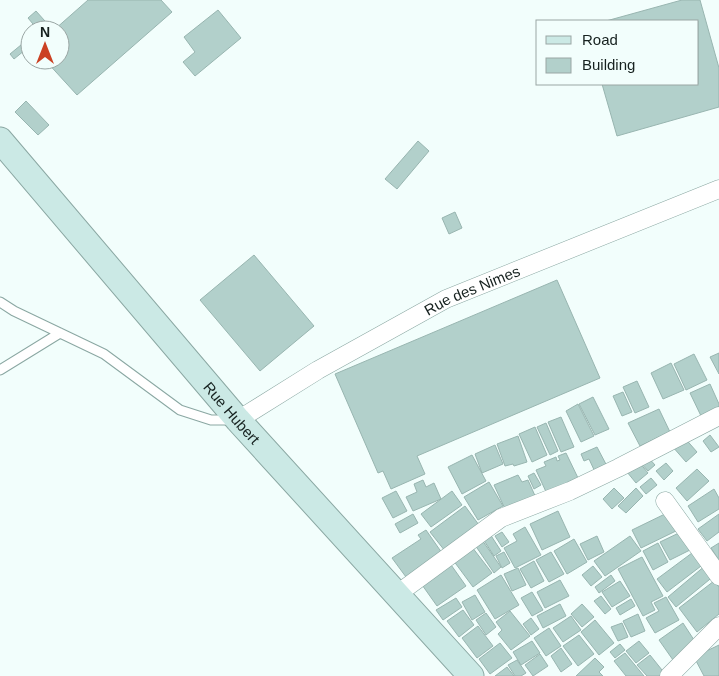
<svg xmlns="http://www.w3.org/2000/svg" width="719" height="676" font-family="Helvetica,sans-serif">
<rect width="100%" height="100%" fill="#f2fefc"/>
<path fill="#b2d0cb" stroke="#98b5b0" d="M88,0H161L172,12L77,95L45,60H60V30H54Z
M682,0H700L719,68V107L617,136L602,84H698V21H606Z
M218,10L241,38L195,76L183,62L195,52L184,37Z
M36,11L53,30H38L28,18Z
M27,40L30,46L14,59L10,54Z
M26,101L49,125L38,135L15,112Z
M418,141L429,151L397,189L385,179Z
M455,212L462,228L449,234L442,218Z
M254,255L314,326L260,371L200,300Z
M557,280L600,378L417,456L425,474L391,489L383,471L378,473L335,374Z
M719,353V374L710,357Z
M694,354L707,380L686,390L674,364Z
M671,363L684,390L663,399L651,373Z
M637,381L649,407L635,413L623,387Z
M710,384L719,404V411L702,418L690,393Z
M623,392L632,412L622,416L613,396Z
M593,397L609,429L595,435L579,404Z
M578,404L594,436L581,442L566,411Z
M659,409L670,432L640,446L628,423Z
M561,417L574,447L561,452L548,422Z
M546,423L558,451L550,455L537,427Z
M535,427L547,455L532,462L519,434Z
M710,435L719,447L711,452L703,441Z
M518,436L527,462L514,466L513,464L505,466L497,444Z
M683,436L697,452L686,462L672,446Z
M495,445L503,464L482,473L475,454Z
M597,447L608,468L596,474L589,459L584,461L581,454Z
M566,453L579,480L547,494L536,470L546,466L544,462L556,457L557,461L560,460L558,456Z
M472,455L486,481L462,494L448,467Z
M647,456L655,465L648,471L640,462Z
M639,462L648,473L636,483L627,472Z
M666,463L673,471L664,480L656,471Z
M697,469L709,481L687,501L676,488Z
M534,473L541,485L534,489L528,476Z
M518,475L522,482L528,480L536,498L506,511L494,485Z
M651,478L657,485L646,494L640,487Z
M423,480L426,487L434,483L441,499L413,511L406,497L417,492L414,484Z
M489,482L503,506L478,520L464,497Z
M614,488L624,498L612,509L603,499Z
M636,488L643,496L626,513L618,506Z
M714,489L719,498V509L698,522L688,506Z
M396,491L407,511L393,518L382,498Z
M452,491L462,505L431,527L421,514Z
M465,506L479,525L445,551L430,532Z
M558,511L570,537L542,550L530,524Z
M669,512L678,530L641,548L632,530Z
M413,514L418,523L400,533L395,524Z
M719,514V532L707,541L698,529Z
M525,527L541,555L515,568L504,548L517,541L513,534Z
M426,530L442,553L406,577L392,558L421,539L418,535Z
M683,531L692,549L670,560L660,542Z
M502,532L509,542L502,547L495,536Z
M490,534L501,551L494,556L483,539Z
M597,536L604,552L588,560L580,544Z
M630,536L641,551L605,576L594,561Z
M574,539L587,562L567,574L554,551Z
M482,540L501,567L494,573L475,545Z
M658,543L668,562L653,570L643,551Z
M719,543V560L711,548Z
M472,547L492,573L473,587L453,560Z
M696,550L705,563L667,592L657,579Z
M504,552L510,563L502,568L496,556Z
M551,552L564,574L549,582L536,560Z
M642,557L663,596L651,602L655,610L643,616L618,569Z
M534,561L544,581L531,588L520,569Z
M449,562L466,586L437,606L420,582Z
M706,565L715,575L676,607L668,597Z
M593,566L602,577L591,586L582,575Z
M518,568L526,585L512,591L504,574Z
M501,575L519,605L495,619L477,590Z
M611,575L615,581L599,593L595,587Z
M560,580L569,596L545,608L537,592Z
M620,581L630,596L612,607L602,592Z
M714,581L719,587V614L697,632L679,608Z
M532,592L543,610L532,616L521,598Z
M475,595L485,612L472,620L462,602Z
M601,596L611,609L605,614L594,601Z
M666,597L679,620L655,633L646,618L659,611L654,603Z
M456,598L462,607L443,620L436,610Z
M631,599L635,606L620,615L616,608Z
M560,604L566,616L543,628L537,616Z
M582,604L594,617L582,627L571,614Z
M463,610L474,625L459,637L447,621Z
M510,611L530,636L511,650L498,634L502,630L496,622Z
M486,613L496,627L486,635L476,620Z
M638,614L645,631L631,637L623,621Z
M571,616L581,630L563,642L553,628Z
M531,618L539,629L531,635L523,624Z
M595,620L614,643L599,655L581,632Z
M622,623L628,637L618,641L611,627Z
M683,623L696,643L673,660L659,640Z
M478,626L493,646L477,658L462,638Z
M549,628L561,646L546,656L534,638Z
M579,635L594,654L578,666L563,646Z
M532,641L540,653L521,665L513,652Z
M639,641L649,653L636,663L626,651Z
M500,643L512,658L490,674L479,659Z
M620,644L625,650L615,658L610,652Z
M719,645V676H704L694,657Z
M561,648L572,664L561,672L551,656Z
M625,653L644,676H626L614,661Z
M540,654L548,666L533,676L525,665Z
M650,655L666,675L665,676H647L637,665Z
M595,658L604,667L599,672L603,676H576Z
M517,660L526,673L521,676H515L508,665Z
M507,667L514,676H495Z"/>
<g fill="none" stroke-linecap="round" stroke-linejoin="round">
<g stroke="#8aa7a2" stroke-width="11">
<path id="lane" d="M0,302L14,311L104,354L180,410L211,420H232
M0,370L60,333"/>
</g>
<g stroke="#8aa7a2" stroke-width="19">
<g id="street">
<path id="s1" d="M238,420L318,370L446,299L719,189"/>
<path d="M665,501L719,576"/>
<path d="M396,595L501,518L570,491L618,468L719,416"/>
<path d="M669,676L719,626"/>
</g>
</g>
<g stroke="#8aa7a2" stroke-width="27">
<g id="secondary">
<path id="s2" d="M0,140L238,420L471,676"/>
</g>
</g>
<use href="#lane" stroke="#fff" stroke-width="9"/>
<use href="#street" stroke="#fff" stroke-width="18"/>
<use href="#secondary" stroke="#cbe9e5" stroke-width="25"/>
</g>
<g text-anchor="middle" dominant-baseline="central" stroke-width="4.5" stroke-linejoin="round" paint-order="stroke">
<g font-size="15" fill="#16211f" stroke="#f2fefc">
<text stroke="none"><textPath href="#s1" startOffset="268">Rue des Nimes</textPath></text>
<text stroke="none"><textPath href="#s2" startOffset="358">Rue Hubert</textPath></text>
</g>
</g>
<rect x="536" y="20" width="162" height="65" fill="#f2fefc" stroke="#9aa6a4"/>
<rect x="546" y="36" width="25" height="8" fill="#cbe9e5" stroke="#9aa6a4"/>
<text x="582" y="45" font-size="15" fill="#16211f">Road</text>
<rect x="546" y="58" width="25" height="15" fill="#b2d0cb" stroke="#9aa6a4"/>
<text x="582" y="70" font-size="15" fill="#16211f">Building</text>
<g transform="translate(45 45)"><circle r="24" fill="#f2fefc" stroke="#9aa6a4"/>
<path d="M0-4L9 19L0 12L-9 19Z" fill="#cb4123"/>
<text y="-8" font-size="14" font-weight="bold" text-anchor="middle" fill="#16211f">N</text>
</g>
</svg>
